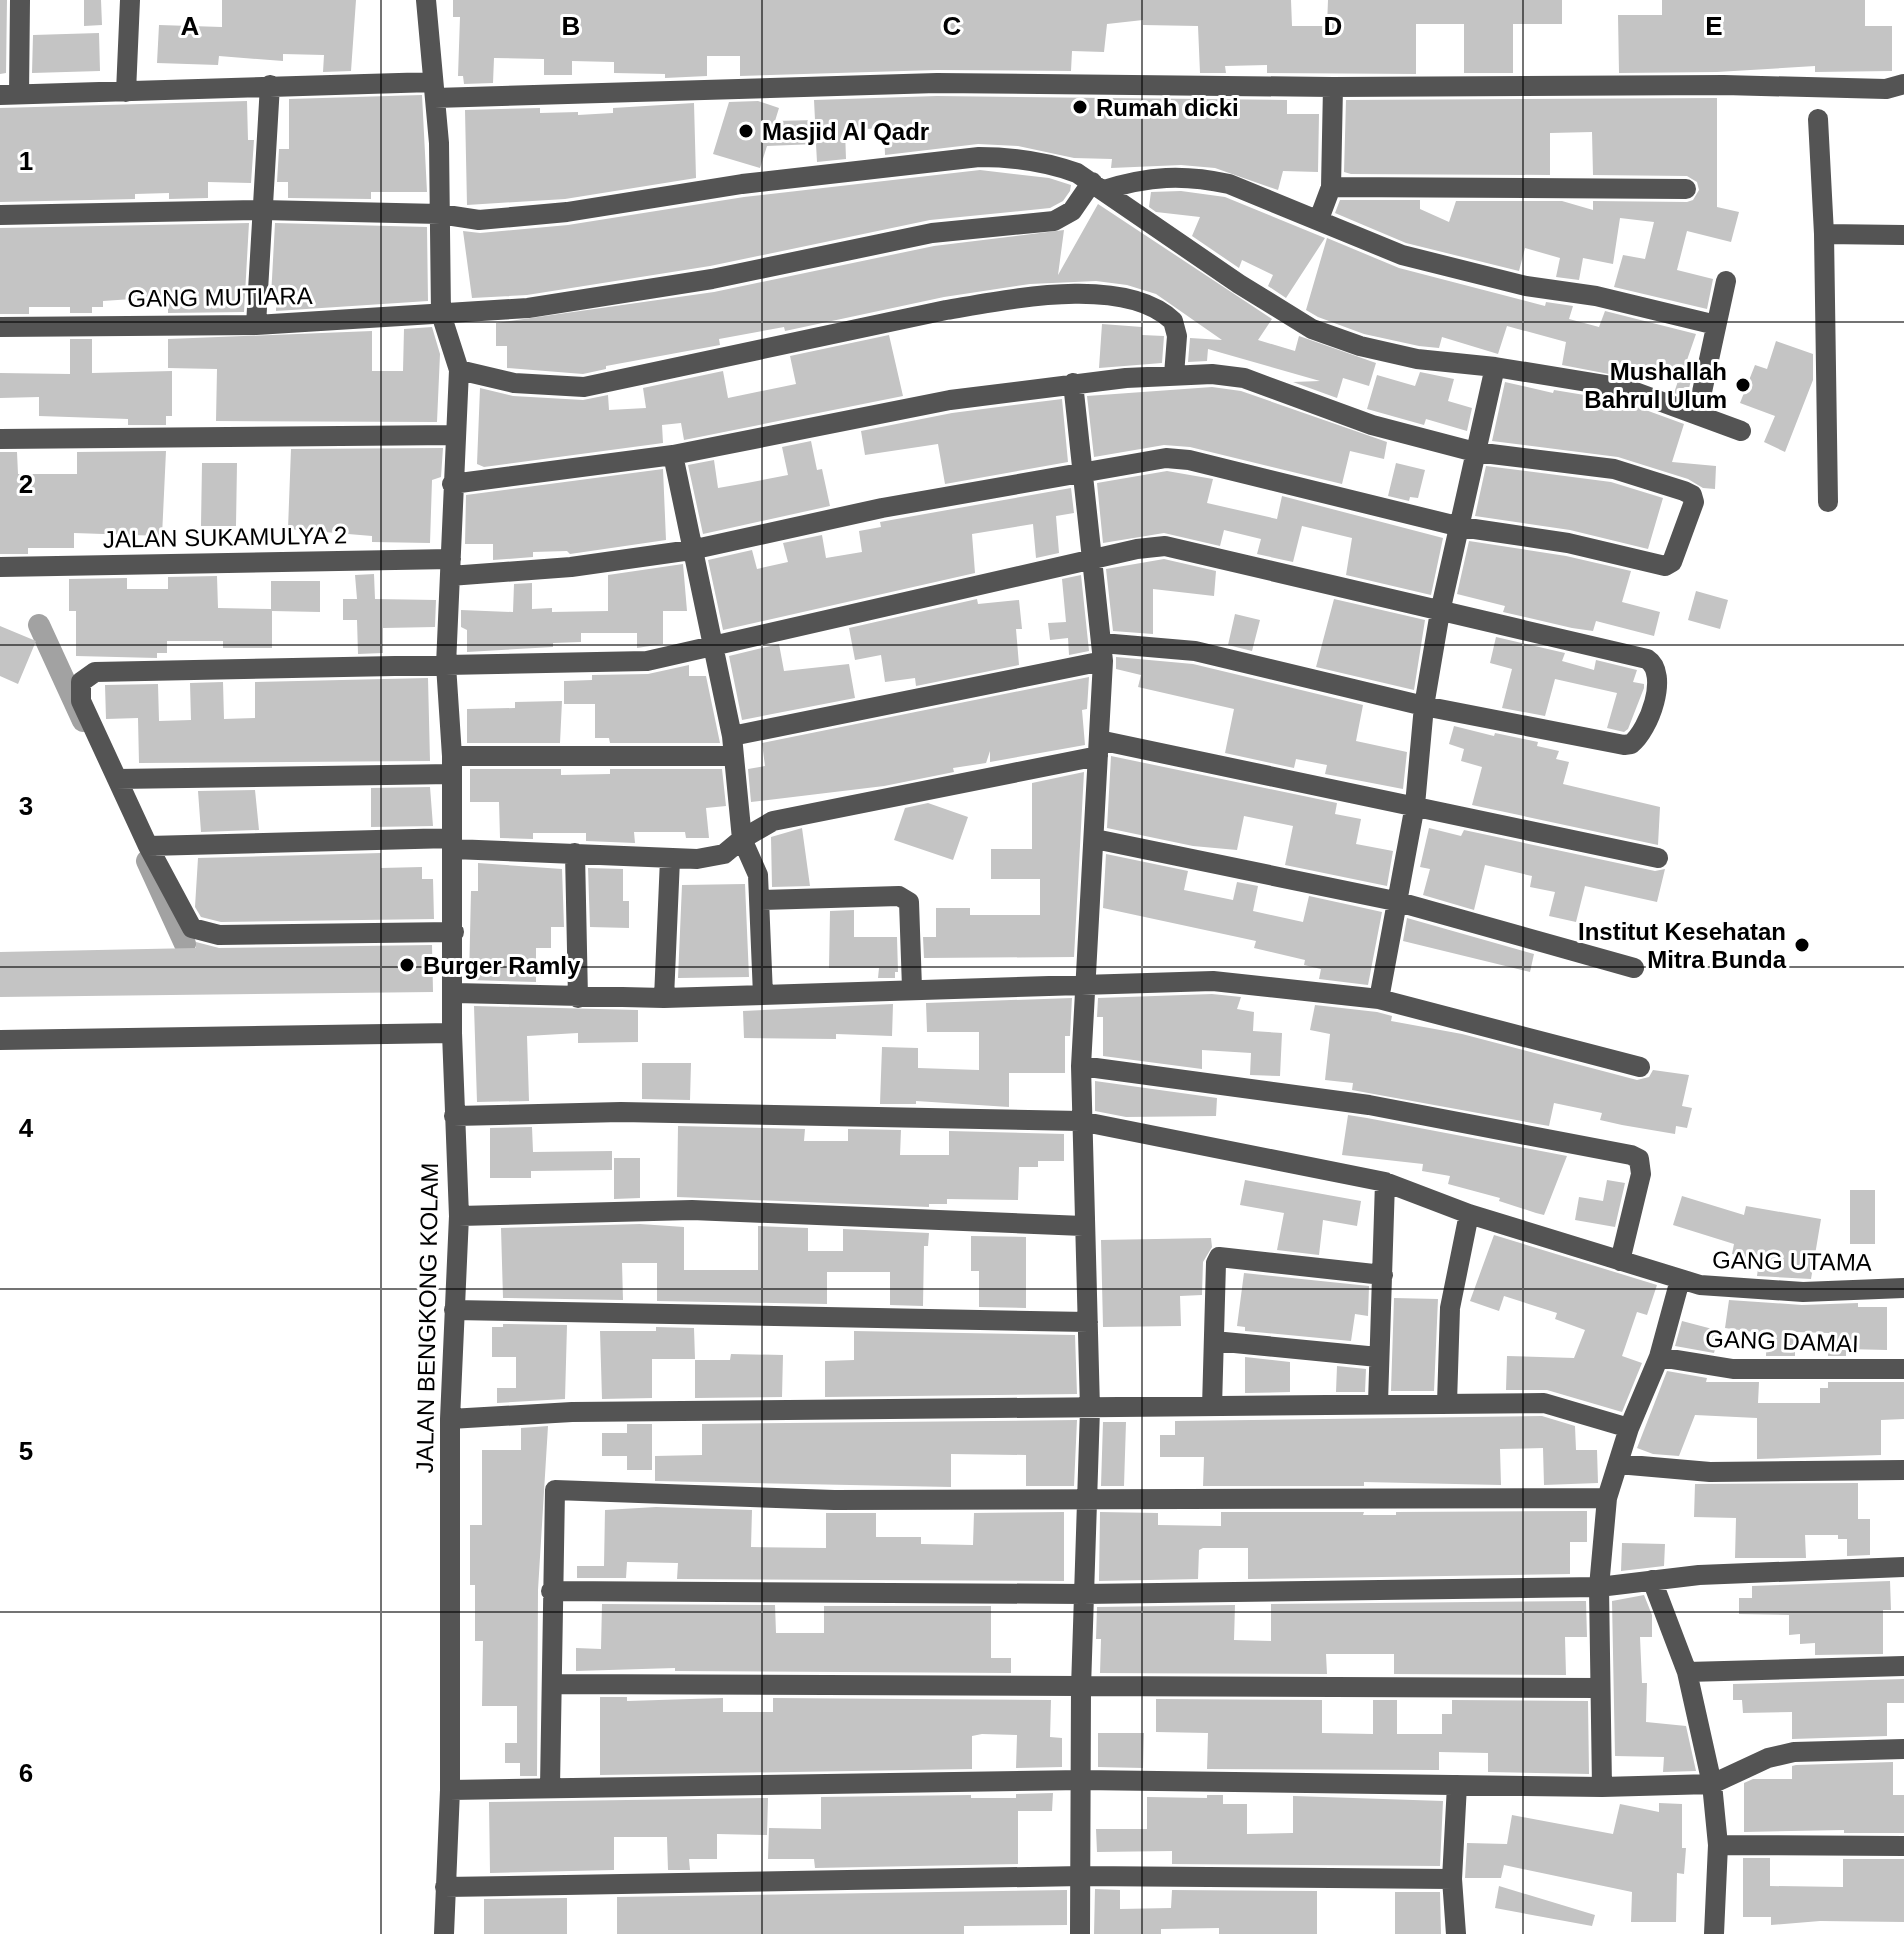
<svg xmlns="http://www.w3.org/2000/svg" width="1904" height="1934" font-family="Arial,sans-serif">
<rect width="100%" height="100%" fill="#fff"/>
<g fill="none" stroke-linecap="round" stroke-linejoin="round">
<path stroke="#a2a2a2" stroke-width="22" d="M39,625L83,721
M147,861L185,944"/>
</g>
<path fill="#c4c4c4" d="M0,0H7L6,73L0,74Z
M84,0H101L102,25L84,26Z
M222,0H356L351,71L323,72L324,55L283,54V61L219,56L218,65L157,63L159,25L222,27Z
M453,0H1291L1292,26H1327L1328,0H1562V24H1513V73H1464V24H1416V74L1267,73V65L1225,66L1226,73H1200L1198,26L1143,25V20L1107,24L1104,52L1072,51L1071,71L937,70L740,76V56H707V76L665,78V74L614,73V62L572,61V75H544V59L494,58L493,83L464,84L463,76H458L460,17H453Z
M1662,0H1865V26H1892V71L1815,72V66L1717,72L1619,73L1618,15H1662Z
M99,33L100,71L32,73L33,35Z
M422,95L427,192H371V199L288,198V182H277L279,149H289V99Z
M937,96L1287,100V114H1319L1318,172L1283,171L1278,190L1215,168L1181,165L1111,168L1112,159L1074,158L1018,146L978,144L885,155L884,128L845,130L846,159L817,162L816,144L767,146L760,168L713,154L729,102L758,101L779,108L775,121L815,120L814,100Z
M1717,98V207L1739,212L1731,242L1687,231L1677,270L1713,279L1707,309L1614,287L1623,255L1645,259L1654,222L1620,218L1613,264L1583,258L1579,280L1556,277L1560,258L1525,248L1519,271L1406,243L1335,213L1340,200H1420V209L1449,222L1456,201H1562L1593,210V201L1687,202L1693,200L1699,190L1697,182L1687,176L1593,175L1592,132L1550,133V175L1351,174L1344,172L1346,100Z
M247,101L248,140H254L251,183L208,182V198L169,199V193L135,194V199L0,202V108Z
M694,103L696,178L565,199L467,205L465,110L540,108V113L578,112V115L613,113V108Z
M980,170L1049,178L1071,185L1070,191L1063,201L1050,208L930,220L710,266L527,295L472,298L463,231L480,233L568,225L744,197Z
M1181,191L1225,197L1325,238L1286,298L1268,286L1273,275L1242,260L1239,268L1192,236L1200,217L1156,212L1149,207L1151,192Z
M1098,204L1272,319L1258,340L1295,351L1299,336L1376,363L1369,386L1343,378L1337,398L1293,382L1320,381L1208,349L1207,361L1188,362L1190,338L1222,340L1156,294L1127,285L1096,281L1030,284L944,297L785,331L784,327L719,339L720,345L606,366V369L583,374L507,368V346H496V323L714,292L934,246L1064,230L1058,275Z
M249,223L244,312L168,313V299H132L103,301V307H92V313H70V307H29V314H0V228Z
M275,223L427,227L428,301L276,311V297H271Z
M1327,238L1399,268L1545,306L1546,302L1573,306L1569,319L1599,327L1605,311L1696,334L1687,360L1695,363L1687,397L1674,393L1679,378L1646,366L1640,380L1562,365L1566,342L1507,326L1498,354L1442,337L1439,348L1419,346L1364,334L1318,317L1306,310Z
M1102,324L1142,327V335L1164,336L1162,363L1099,368Z
M432,327L440,354L437,422L216,421L217,369L168,368V339L372,331V371H403L404,329Z
M889,335L903,396L684,440L681,423L662,425L663,443L484,467L477,464L480,388L513,396L583,400L608,395L609,410L646,408L643,388L723,371L728,398L796,384L790,356Z
M70,339H92V373L172,371V416H166V425H128V419L39,416V397L0,398V373L70,374Z
M1776,341L1813,354V380L1785,452L1764,442L1775,416L1740,403L1755,365L1767,369Z
M1420,372L1454,379L1448,401L1472,408L1467,431L1426,419L1424,425L1367,409L1377,375L1415,386Z
M1505,382L1553,393L1554,390L1621,401L1684,424L1672,462L1716,466L1715,489L1703,488L1688,479L1618,457L1492,441Z
M1212,387L1241,391L1387,442L1384,459L1350,451L1342,484L1190,447L1164,445L1094,457L1087,396Z
M1062,399L1068,462L945,484L938,444L865,455L861,431L952,413Z
M811,441L817,470L822,469L830,506L703,534L688,465L714,460L718,488L747,483L788,475L782,447Z
M443,448L441,477L432,480L430,543L372,542V536L288,529L291,449Z
M166,451L162,536L74,533V548H28V554H0V452H17L18,474H77V452Z
M202,463H237L236,526H201Z
M1396,463L1425,470L1418,498L1410,497L1409,501L1388,496Z
M1486,466L1611,482L1663,498L1648,549L1570,530L1475,516Z
M663,469L666,540L570,554L567,551L533,552V557L493,560V544H465L466,495Z
M1167,471L1213,479L1207,503L1277,519L1282,496L1443,538L1431,595L1346,575L1352,538L1302,526L1293,562L1257,554L1261,539L1224,530L1220,546L1164,533L1103,543L1097,483Z
M1071,488L1074,513L1056,516L1059,553L1036,558L1033,524L972,534L975,573L723,630L708,560L752,550L757,569L788,562L783,543L822,535L826,558L862,552L859,531L881,527L880,522Z
M1469,541L1566,556L1631,571L1622,602L1660,612L1654,636L1596,621L1593,631L1572,628L1503,612L1505,606L1457,594Z
M1164,559L1216,571L1214,596L1153,589V634L1113,631L1106,569Z
M683,564L687,611H663V644L637,648V633H581V642L553,643V647L467,652V630L461,627V610L513,612L514,584L532,583V609L552,608V612L608,611V575Z
M374,574L375,599L436,600L435,627L383,628V653L358,654L357,620H343V599H357L355,575Z
M1081,575L1089,651L1069,655L1068,638L1050,640L1048,623L1066,622L1062,579Z
M217,576L218,608L271,609V581H320V612L272,611V648H223V641H167V653H157V658L76,656V611H69V579L127,578V589H168V577Z
M1696,591L1728,600L1720,629L1688,620Z
M977,599L978,604L1019,600L1022,629H1016L1019,665L916,686L915,678L885,682L881,655L855,660L849,628Z
M1334,599L1425,620L1414,690L1316,667Z
M1235,614L1260,620L1252,651L1228,645Z
M0,626L36,641L18,684L0,676Z
M1496,637L1565,653L1562,661L1594,670L1596,660L1637,670L1633,682L1644,684V688L1628,729L1624,732L1607,728L1617,693L1555,679L1545,716L1502,708L1512,669L1490,663Z
M779,644L784,671L849,664L855,698L742,720L729,656Z
M1116,657L1193,664L1363,705L1356,741L1407,752L1403,789L1325,774L1327,765L1296,759L1294,768L1225,753L1234,709L1138,687L1141,675L1116,669Z
M689,665V676H706L720,743H610L609,738H595V704H564V681L592,680V675L648,674Z
M1089,677L1087,709L1082,710L1085,745L990,762V751L986,763L953,768L954,772L884,786L751,802L748,769L765,766L762,743Z
M428,678L430,761L139,763L138,718L106,719L105,685L158,684L159,721L191,720L190,683L223,682L224,719L255,718V682Z
M562,701L560,743H467V709L515,708V702Z
M1454,726L1494,736L1495,733L1538,742L1537,746L1559,751L1556,759L1569,762L1563,784L1660,807L1658,845L1472,805L1482,767L1461,761L1464,749L1449,744Z
M1111,756L1337,803L1335,814L1361,819L1356,844L1393,851L1387,886L1285,865L1293,826L1244,816L1237,850L1193,846L1107,828Z
M470,769H561V775L610,774V769H722L726,806L706,808L709,838H686L685,832H634L635,843L586,841V833H533V839L500,838L499,802H470Z
M1084,772L1074,957L924,958L923,937H936V908H970V915H1040V879H991V849H1032V783Z
M430,787L433,826L371,827V788Z
M255,790L259,830L201,832L198,791Z
M928,803L968,817L953,860L894,840L905,808Z
M802,828L810,886L772,887L771,837Z
M1429,828L1461,836L1464,830L1655,871L1665,869L1657,902L1585,886L1576,922L1549,916L1555,892L1530,887L1532,876L1485,865L1474,910L1423,895L1430,869L1420,867Z
M381,853V868L422,867V879H433L434,919L221,922L201,917L195,907L198,858Z
M1106,854L1188,871L1184,890L1233,900L1237,882L1258,886L1253,911L1303,922L1309,896L1382,912L1368,985L1319,979L1321,969L1304,965L1305,960L1254,948L1256,941L1103,908Z
M478,863L562,869L564,927H551V948H536V982L469,980L471,891H478Z
M588,868L623,869V901H629V928L590,927Z
M745,884L749,977L678,978L682,885Z
M854,910V937H897L898,972H895V978H878L879,968H829L830,911Z
M1407,918L1534,954L1530,972L1403,941Z
M196,942L219,948L432,945L433,992L0,997V952L196,948Z
M1212,994L1241,997L1237,1009L1254,1012L1253,1031L1282,1033L1280,1076L1250,1075L1251,1053L1202,1050V1069L1103,1056V1017H1097L1098,998Z
M1072,998L1070,1036H1065V1073H1009V1107L916,1101V1104H880L882,1047L918,1048V1068L979,1070V1032H927L926,1003Z
M893,1004L892,1036L836,1034V1039L744,1038L743,1011Z
M1315,1005L1377,1012L1392,1016L1391,1021L1462,1034L1637,1080L1649,1077L1653,1070L1689,1075L1682,1106L1692,1108L1687,1128L1676,1126L1675,1134L1622,1125L1600,1120L1602,1113L1554,1103L1549,1126L1352,1090L1353,1083L1325,1080L1330,1034L1310,1030Z
M474,1006L638,1010V1042L578,1043V1033L527,1036L529,1101L477,1102Z
M642,1063H691L690,1100L642,1099Z
M1095,1081L1217,1098L1216,1116L1126,1117L1095,1111Z
M1348,1115L1367,1118L1567,1156L1544,1215L1536,1213L1499,1201L1500,1198L1448,1184L1450,1176L1422,1171L1423,1164L1342,1155Z
M678,1126L805,1129L804,1141H848V1129L901,1130L900,1155H949V1131L1064,1134V1161H1038V1167H1019L1018,1200L947,1199V1204H929V1207L677,1197Z
M532,1127L533,1152L612,1151V1170L531,1171V1178H490V1128Z
M614,1158H640V1198L614,1199Z
M1245,1180L1361,1201L1357,1226L1323,1220L1319,1255L1277,1250L1284,1213L1240,1205Z
M1607,1180L1625,1183L1615,1227L1575,1220L1579,1197L1603,1201Z
M1850,1190H1875V1244H1850Z
M1682,1196L1744,1215L1746,1206L1821,1219L1811,1279L1757,1276L1759,1261L1732,1254L1734,1244L1673,1225Z
M640,1224L684,1227V1270H758V1226L808,1228V1251H843V1229L929,1233L928,1246H924L923,1306L890,1305V1272H827V1304L657,1301V1263H622L623,1300L503,1298L501,1228Z
M1494,1235L1657,1285L1647,1315L1637,1312L1622,1356L1642,1363L1622,1412L1547,1390H1506L1507,1356L1574,1358L1585,1330L1555,1319L1557,1313L1504,1296L1499,1311L1470,1301Z
M971,1236L1026,1237V1308L979,1307V1271H971Z
M1211,1238L1212,1247L1203,1262L1202,1295L1180,1296L1181,1326L1103,1327L1101,1240Z
M1244,1273L1369,1286L1368,1316L1355,1314L1351,1341L1245,1331V1327L1237,1326Z
M1394,1298L1438,1299L1434,1391H1391Z
M1729,1300L1802,1305L1858,1303V1307H1887V1350L1846,1349V1356H1828L1829,1333L1795,1332V1356H1766L1767,1334L1725,1328Z
M1682,1321L1720,1331L1714,1353L1675,1346Z
M503,1324L567,1325L565,1399L497,1403V1388H516V1357H492V1327H503Z
M656,1327L694,1328L695,1359H652V1398L602,1399L600,1331H656Z
M854,1331L1075,1335L1077,1394L825,1397V1361L854,1360Z
M731,1354L783,1355L782,1397L695,1398V1360H730Z
M1245,1357L1290,1362V1392L1245,1393Z
M1337,1366L1366,1369L1365,1392H1336Z
M1667,1371L1707,1378L1706,1382H1759L1758,1403H1820V1388H1828V1382H1904V1419L1881,1420V1455L1757,1459V1418L1695,1415L1679,1456L1653,1454L1637,1448Z
M1542,1416L1575,1426L1576,1450H1597L1598,1483L1544,1485L1543,1448L1500,1449L1501,1485L1364,1482V1486H1203L1204,1457H1160V1435H1175V1421Z
M1077,1420L1074,1486H1026V1455L951,1454V1487L655,1481V1456L702,1455V1424Z
M1103,1422H1126L1124,1486H1101Z
M627,1424H652V1470H627V1456H602V1433H627Z
M548,1426L538,1590L537,1776H520V1763H505V1743H517V1706H482L483,1641H475V1585H470V1525H482V1450H521V1428Z
M1858,1483V1519H1870V1555L1847,1556V1539H1838V1535H1805L1806,1558H1735L1736,1518L1694,1517L1695,1484Z
M656,1507L752,1510L751,1547L826,1548V1513H876V1537H921V1544L973,1545L974,1513L1064,1512V1581L677,1579L678,1563L627,1562L626,1578H577V1566H604L605,1510Z
M1587,1511V1542H1570V1574L1248,1579V1548H1203L1199,1550L1198,1579L1099,1581L1100,1512L1158,1513V1525L1221,1526V1512H1364L1363,1515H1396V1512Z
M1622,1543L1665,1544L1664,1566L1621,1571Z
M1890,1581L1891,1610H1883V1654L1815,1655V1643L1800,1644V1634L1789,1635V1615L1739,1614V1598H1752V1586Z
M1644,1595L1652,1615V1637H1640L1642,1683H1647L1646,1722L1686,1726L1696,1771L1663,1772L1664,1757L1615,1756L1612,1601Z
M1583,1601H1586L1587,1637H1565L1566,1675L1394,1674V1654H1326L1327,1674L1100,1673L1101,1639H1096L1097,1607L1235,1605L1234,1640L1271,1641V1604Z
M602,1604L775,1605L776,1633H824V1606H991V1658H1011V1673L675,1671V1668L576,1671V1648L601,1649Z
M1904,1679V1703H1887V1736L1792,1739V1712L1743,1713L1742,1700H1733V1684Z
M600,1697H627V1701L723,1698V1712H773V1698L1051,1700L1050,1737L1062,1738V1767L1016,1768L1017,1735L982,1734L972,1736V1769L600,1775Z
M1156,1699L1322,1700V1733L1373,1734V1700H1397V1734H1442V1714H1452V1700L1588,1701L1589,1774L1488,1772V1753L1439,1752V1770L1207,1769L1208,1733L1156,1732Z
M1098,1733H1144L1143,1768L1098,1767Z
M1893,1762V1795H1904V1833H1844V1830L1744,1832V1783L1753,1779H1792V1766L1796,1765Z
M1053,1793L1052,1811H1018V1864L815,1868L814,1859H768L769,1828L821,1829V1797L971,1795V1798H1016V1794Z
M1207,1795H1223V1804H1247V1834L1293,1833V1796L1443,1801L1440,1866L1172,1864V1851L1097,1852L1096,1829H1147V1797L1207,1798Z
M768,1798L767,1835L717,1834V1859H689L690,1870H668L667,1837H614V1870L490,1873L489,1802Z
M1659,1803L1682,1804V1848H1686L1684,1874L1677,1873L1676,1922H1631L1632,1892L1504,1865L1501,1878H1465L1467,1843L1507,1844L1512,1815L1613,1834L1620,1804L1659,1812Z
M1743,1858H1770V1886L1843,1887V1859H1904V1922L1820,1921L1771,1925V1917H1743Z
M1499,1886L1595,1915L1592,1926L1495,1908Z
M1095,1889L1120,1890V1909L1171,1908L1172,1890L1317,1891V1934H1219V1928L1161,1929V1934H1094Z
M1067,1890V1925L964,1926V1934H617V1897Z
M1395,1892H1440L1441,1934H1395Z
M567,1898V1934H484V1899Z"/>
<g fill="none" stroke-linecap="round" stroke-linejoin="round">
<path stroke="#545454" stroke-width="20" d="M426,0L439,143L441,314L459,370L446,665L452,756V1033L459,1216L450,1419V1790L444,1934
M126,92L130,0
M0,95L433,82
M19,95L20,0
M435,98L937,83L1333,87L1724,85L1886,89L1904,84
M1818,119L1824,234L1904,235
M1331,187L1686,189
M1104,190C1149,176 1183,174 1229,184L1402,255L1526,286L1596,296L1716,325
M0,215L262,210L440,214L479,220L567,212L742,184L979,157C1014,157 1044,161 1077,173L1239,284L1312,329L1360,346L1417,359L1495,367L1624,388L1741,431
M1319,219L1331,187L1333,87
M1824,234L1828,502
M256,325L270,85
M0,327L256,325L528,308L712,279L932,233L1054,221L1072,211L1092,182
M459,370L514,383L584,387L946,310C1006,300 1124,274 1173,321L1177,336L1174,375
M1073,383L1103,661L1081,1066L1090,1409L1081,1688L1080,1934
M1697,415L1726,281
M0,439L456,435
M0,567L451,559
M450,576L571,567L691,550L882,508L1166,458L1189,460L1461,527L1568,543L1665,566L1672,562L1694,502L1692,495L1684,491L1614,469L1475,452L1372,425L1244,378L1212,374L1126,378L950,400L673,455L452,484
M732,736L1103,661
M1099,740L1658,858
M452,756H734
M117,779L452,774
M1095,839L1395,901L1634,968
M148,846L452,838
M453,849L697,859L724,854L742,839L732,736L673,455
M575,853L578,998
M761,900L899,896L909,902L912,988
M454,932L219,935L192,928L148,846L81,701V682L95,672L647,661L1137,549L1165,546L1647,659C1670,674 1649,730 1631,744L1624,745L1424,706L1195,651L1102,643
M455,993L664,998L1213,981L1379,999L1640,1067
M763,995L758,875L742,839L773,821L1098,756
M664,998L670,859
M1379,999L1415,805L1424,706L1440,612L1495,367
M0,1040L452,1033
M1081,1066L1369,1105L1631,1155L1639,1159L1641,1174L1620,1261
M454,1116L621,1112L1080,1121L1385,1182L1469,1214L1700,1285L1803,1292L1904,1288
M459,1216L692,1210L1083,1226
M1680,1280L1659,1357L1629,1428L1607,1498L1599,1587L1602,1787L1712,1784L1768,1758L1794,1752L1904,1749
M454,1310L1088,1322
M1214,1341L1378,1357
M1659,1357L1733,1369H1904
M1378,1403L1385,1182
M1447,1403L1450,1308L1469,1214
M1212,1407L1216,1263L1219,1257L1383,1275
M450,1419L572,1412L1544,1403L1629,1428
M1618,1464L1710,1472L1904,1470
M1652,1580L1687,1672
M551,1591L1083,1594L1599,1587L1699,1575L1904,1567
M552,1684L1599,1688
M550,1787L555,1490L834,1500L1607,1498
M450,1790L1082,1780L1602,1787
M1718,1845L1904,1846
M445,1887L1082,1876L1452,1879
M1456,1934L1452,1879L1457,1785
M1714,1934L1718,1845L1712,1784L1687,1672L1904,1666"/>
</g>
<path fill="none" stroke="#000" stroke-width="2" stroke-opacity="0.55" d="M381,0V1934M762,0V1934M1142,0V1934M1523,0V1934M0,322H1904M0,645H1904M0,967H1904M0,1289H1904M0,1612H1904"/>
<g fill="#000" stroke="#fff" stroke-width="3">
<circle cx="1080" cy="107" r="8"/>
<circle cx="746" cy="131" r="8"/>
<circle cx="1743" cy="385" r="8"/>
<circle cx="1802" cy="945" r="8"/>
<circle cx="407" cy="965" r="8"/>
</g>
<g text-anchor="middle" dominant-baseline="central" stroke-width="6" stroke-linejoin="round" paint-order="stroke">
<g font-size="24" font-weight="bold" fill="#000" stroke="#fff" text-anchor="start">
<text x="1096" y="107">Rumah dicki</text>
<text x="762" y="131">Masjid Al Qadr</text>
<text x="1727" y="371" text-anchor="end">Mushallah<tspan x="1727" dy="28">Bahrul Ulum</tspan></text>
<text x="1786" y="931" text-anchor="end">Institut Kesehatan<tspan x="1786" dy="28">Mitra Bunda</tspan></text>
<text x="423" y="965">Burger Ramly</text>
</g>
<g font-size="24" fill="#000" stroke="#fff">
<text transform="translate(220 297) rotate(-1)">GANG MUTIARA</text>
<text transform="translate(225 537) rotate(-1)">JALAN SUKAMULYA 2</text>
<text transform="translate(1792 1261) rotate(1)">GANG UTAMA</text>
<text transform="translate(427 1318) rotate(-89)">JALAN BENGKONG KOLAM</text>
<text transform="translate(1782 1341) rotate(2)">GANG DAMAI</text>
</g>
</g>
<g font-size="26" text-anchor="middle" font-weight="bold" fill="#000" stroke="#fff" stroke-width="6" stroke-linejoin="round" paint-order="stroke">
<text x="190" y="35">A</text>
<text x="571" y="35">B</text>
<text x="952" y="35">C</text>
<text x="1333" y="35">D</text>
<text x="1714" y="35">E</text>
<text x="26" y="170">1</text>
<text x="26" y="493">2</text>
<text x="26" y="815">3</text>
<text x="26" y="1137">4</text>
<text x="26" y="1460">5</text>
<text x="26" y="1782">6</text>
</g>
</svg>
